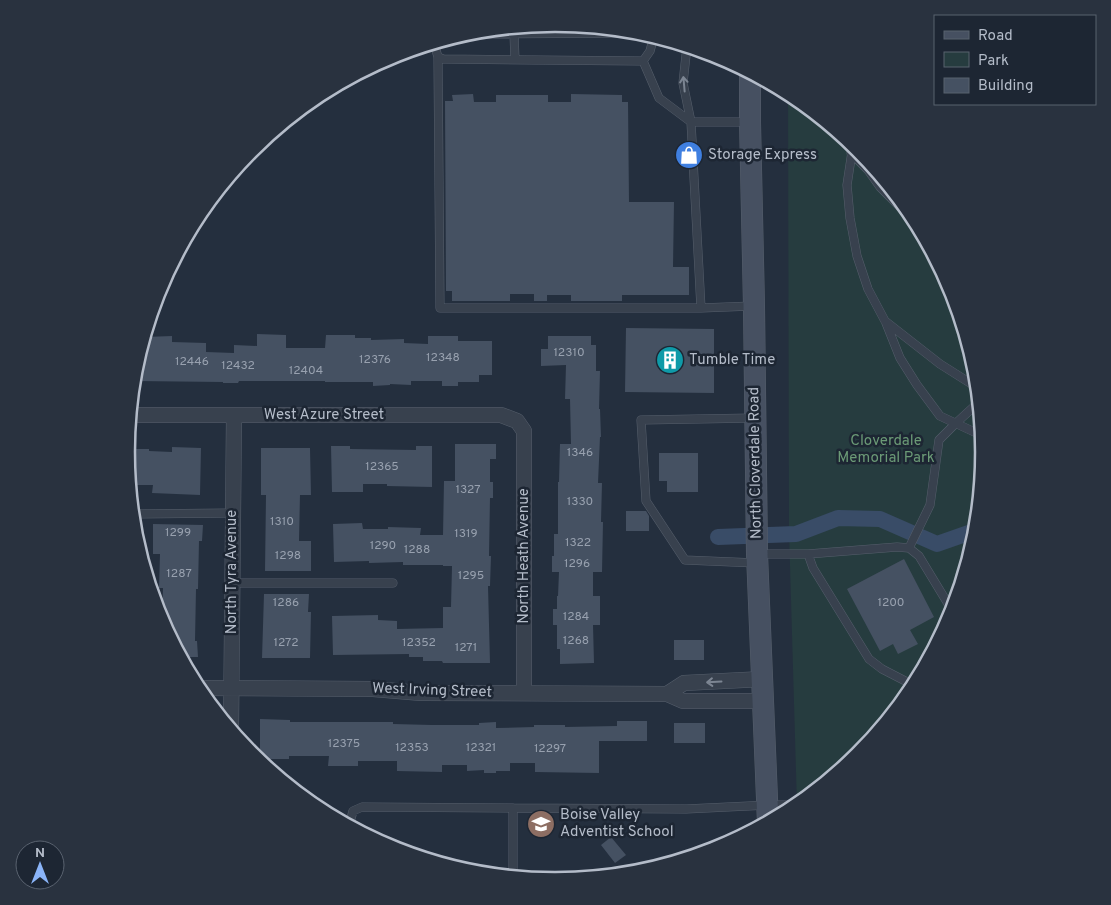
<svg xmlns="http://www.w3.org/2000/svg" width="1111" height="905" font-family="Overpass,sans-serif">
<rect width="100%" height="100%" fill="#242f3e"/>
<path fill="#263c3f" d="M788,93L794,96L859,150L912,215L952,289L976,369L984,453L976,536L951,617L912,691L858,756L797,806L789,531Z"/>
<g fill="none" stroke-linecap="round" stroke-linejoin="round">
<path stroke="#394c67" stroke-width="16" d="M718,537L796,534L838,518L880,519L937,544L977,530"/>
</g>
<path fill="#455162" d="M473,94L474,102H496V95H548V102H571V94L622,95V102H628L629,202H674L673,267H689V295H622V301H571V295H547V301H534V294H510V301H452V291H446L445,101H453L452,95Z
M626,328L714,329V393L625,392Z
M257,334L286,335V348H325L326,335H355V338H371V340L404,339V343L428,344V336H458V341H492V375H479V382H458V386H442V381H411V385L390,384V385L373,386V382H325V381H239L238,383H223V382L134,381L135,369L145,337L172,336V342L206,343V352L234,353V345L257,346Z
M548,336H591V345H596V371H600L599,409H600L601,437H600L598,483H602L601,522H603L602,572H593V596H600V625H593L594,663L560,664V649H557V625H553V609H557V596H558L559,572H552V556H554V534H558V482H559L560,444H571L570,399H565L566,365L541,366V349H548Z
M455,444H496V459H490V482H493V498H490L489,556H491L490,586H488L490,663H443L442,661H423V657H409V654L333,655L332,616L378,615V620L397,621V629L443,628V607H451L452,566H443V565H403V562L369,563V561L334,562L333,524L362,523L363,529H388V527L421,528L420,535H443L444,481H455Z
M331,446H350V449L416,450V446H432V487L387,486V484H363V492H332Z
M172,447L201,448L200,495L152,493L153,485H130L127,449H149V451L172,452Z
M261,448H310L311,495H300L299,541H311V571H265L266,495H261Z
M659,453H698V492H667V481H659Z
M626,511H646L649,516V531H626Z
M153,524L203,525L202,541H199L198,589H196L195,641H197L198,657H181L162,622L163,588H159L160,554H153Z
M904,559L934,617L910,630L918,644L898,654L893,644L880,651L847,589Z
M264,594H309L308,612H311L310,658H262Z
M674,640H704V660H674Z
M260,719L290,720V722H393V724L432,725H479V723L496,722V728L534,727V725H565V727L617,726V721H647V741H599V773L535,772V763H510V771H496V773H484V770L467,771V765H442V772L397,771V761H358V766H328L329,756H289V759H260Z
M674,723H705V743H674Z
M611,837L626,855L615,863L601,845Z"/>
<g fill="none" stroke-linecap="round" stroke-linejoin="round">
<g stroke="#565f6c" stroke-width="9">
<path id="service" d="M466,34L641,33
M514,34L515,60
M434,43L438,57L443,59L643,61L659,98L691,122
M687,46L683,83L691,122
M438,57L440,308H701
M643,61L650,51L654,36
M748,122H691L701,308L752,306
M853,145L847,185L850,218L857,256L868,289L885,321L940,364L978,388
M851,153L868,170L880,187L905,212L914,218
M886,323L900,358L917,385L940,416L983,436
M754,418L641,420L646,501L685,560L756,563
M133,514L233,513
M909,548L930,505L939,440L955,424L979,402
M759,554H808L813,568L869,659L882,669L915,686
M808,554L897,547L909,548L919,556L953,612
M232,583H393
M349,826L353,811L362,807L513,808
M513,877V808L686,809L768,805H798"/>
</g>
<g stroke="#565f6c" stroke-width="16">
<path id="minor" d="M130,415H501L517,421L524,431V693
M763,679L684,683L667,694L683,701H764
M197,688L373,689L421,693L667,694
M231,730L234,415"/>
</g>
<g stroke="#565f6c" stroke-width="22">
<path id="secondary" d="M750,73V122L754,306L757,554L768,823"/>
</g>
<use href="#service" stroke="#38414e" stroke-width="8"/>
<use href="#minor" stroke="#38414e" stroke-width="15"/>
<use href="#secondary" stroke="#465061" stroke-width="21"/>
</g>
<defs><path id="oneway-shaft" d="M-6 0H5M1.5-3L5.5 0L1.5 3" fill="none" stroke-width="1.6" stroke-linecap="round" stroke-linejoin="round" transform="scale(1.25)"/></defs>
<g stroke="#7c8592">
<use href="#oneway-shaft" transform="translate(684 84) rotate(-95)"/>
<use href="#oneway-shaft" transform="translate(714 682) rotate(177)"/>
</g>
<defs>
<g id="shop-disc" transform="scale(1.4375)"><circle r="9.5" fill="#3f7fe0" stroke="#1d2633"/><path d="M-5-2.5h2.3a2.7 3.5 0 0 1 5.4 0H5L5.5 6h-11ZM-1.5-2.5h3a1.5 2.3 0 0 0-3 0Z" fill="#fff"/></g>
<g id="building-disc" transform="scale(1.4375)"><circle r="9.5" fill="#0f9aa8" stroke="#1d2633"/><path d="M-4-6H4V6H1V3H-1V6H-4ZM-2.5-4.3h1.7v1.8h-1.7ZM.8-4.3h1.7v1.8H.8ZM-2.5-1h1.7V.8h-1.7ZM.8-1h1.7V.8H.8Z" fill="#fff"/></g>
<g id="school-disc" transform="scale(1.4375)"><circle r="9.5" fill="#8d6e63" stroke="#1d2633"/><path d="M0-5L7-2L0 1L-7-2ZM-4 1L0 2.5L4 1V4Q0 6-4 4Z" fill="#fff"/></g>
</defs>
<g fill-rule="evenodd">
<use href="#shop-disc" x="689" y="155"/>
<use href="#building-disc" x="670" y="360"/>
<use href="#school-disc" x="541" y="824"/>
</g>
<g text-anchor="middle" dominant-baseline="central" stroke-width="5" stroke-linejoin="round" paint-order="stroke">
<g font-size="12" fill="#98a1af">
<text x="569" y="353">12310</text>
<text x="443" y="358">12348</text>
<text x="375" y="360">12376</text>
<text x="192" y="362">12446</text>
<text x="238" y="366">12432</text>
<text x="306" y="371">12404</text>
<text x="580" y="453">1346</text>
<text x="382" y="467">12365</text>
<text x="468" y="490">1327</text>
<text x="580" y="502">1330</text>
<text x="282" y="522">1310</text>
<text x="178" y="533">1299</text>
<text x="466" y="534">1319</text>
<text x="578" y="543">1322</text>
<text x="383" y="546">1290</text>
<text x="417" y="550">1288</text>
<text x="288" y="556">1298</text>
<text x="577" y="564">1296</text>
<text x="179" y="574">1287</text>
<text x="471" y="576">1295</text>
<text x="286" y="603">1286</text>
<text x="891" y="603">1200</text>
<text x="576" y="617">1284</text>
<text x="576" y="641">1268</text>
<text x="286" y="643">1272</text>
<text x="419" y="643">12352</text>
<text x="466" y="648">1271</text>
<text x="344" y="744">12375</text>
<text x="412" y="748">12353</text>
<text x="481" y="748">12321</text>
<text x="550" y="749">12297</text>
</g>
<g font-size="15" fill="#b4bcc9" stroke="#1d2633" text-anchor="start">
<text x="708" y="155">Storage Express</text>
<text x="689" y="360">Tumble Time</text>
<text x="560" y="815">Boise Valley<tspan x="560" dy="17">Adventist School</tspan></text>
</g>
<g font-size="15" fill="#b4bcc9" stroke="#1d2633">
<text x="324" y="415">West Azure Street</text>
<text transform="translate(756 463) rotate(-91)">North Cloverdale Road</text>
<text transform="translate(524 556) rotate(-90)">North Heath Avenue</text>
<text transform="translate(232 572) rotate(-90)">North Tyra Avenue</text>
<text transform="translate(432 691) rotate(2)">West Irving Street</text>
</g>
<g font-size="15" fill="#6b9a76" stroke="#1d2633">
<text x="886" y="441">Cloverdale<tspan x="886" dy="17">Memorial Park</tspan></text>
</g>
</g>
<path d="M0 0H1111V905H0ZM135 452a420 420 0 1 1 840 0a420 420 0 1 1-840 0Z" fill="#29323f" fill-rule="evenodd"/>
<path fill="none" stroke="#b4bcc9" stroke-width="2.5" d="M135 452a420 420 0 1 1 840 0a420 420 0 1 1-840 0Z"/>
<rect x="934" y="15" width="162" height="90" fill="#1d2633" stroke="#59626f"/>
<rect x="944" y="31" width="25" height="8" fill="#465061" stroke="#59626f"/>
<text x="978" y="40" font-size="15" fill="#b4bcc9">Road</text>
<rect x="944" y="52" width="25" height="15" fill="#263c3f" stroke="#59626f"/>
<text x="978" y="65" font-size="15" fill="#b4bcc9">Park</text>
<rect x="944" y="78" width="25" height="15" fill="#455162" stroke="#59626f"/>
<text x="978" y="90" font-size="15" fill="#b4bcc9">Building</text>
<g transform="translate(40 865)"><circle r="24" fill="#1d2633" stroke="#59626f"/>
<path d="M0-4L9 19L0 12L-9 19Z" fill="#8ab4f8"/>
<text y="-8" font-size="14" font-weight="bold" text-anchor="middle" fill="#b4bcc9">N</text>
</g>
</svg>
